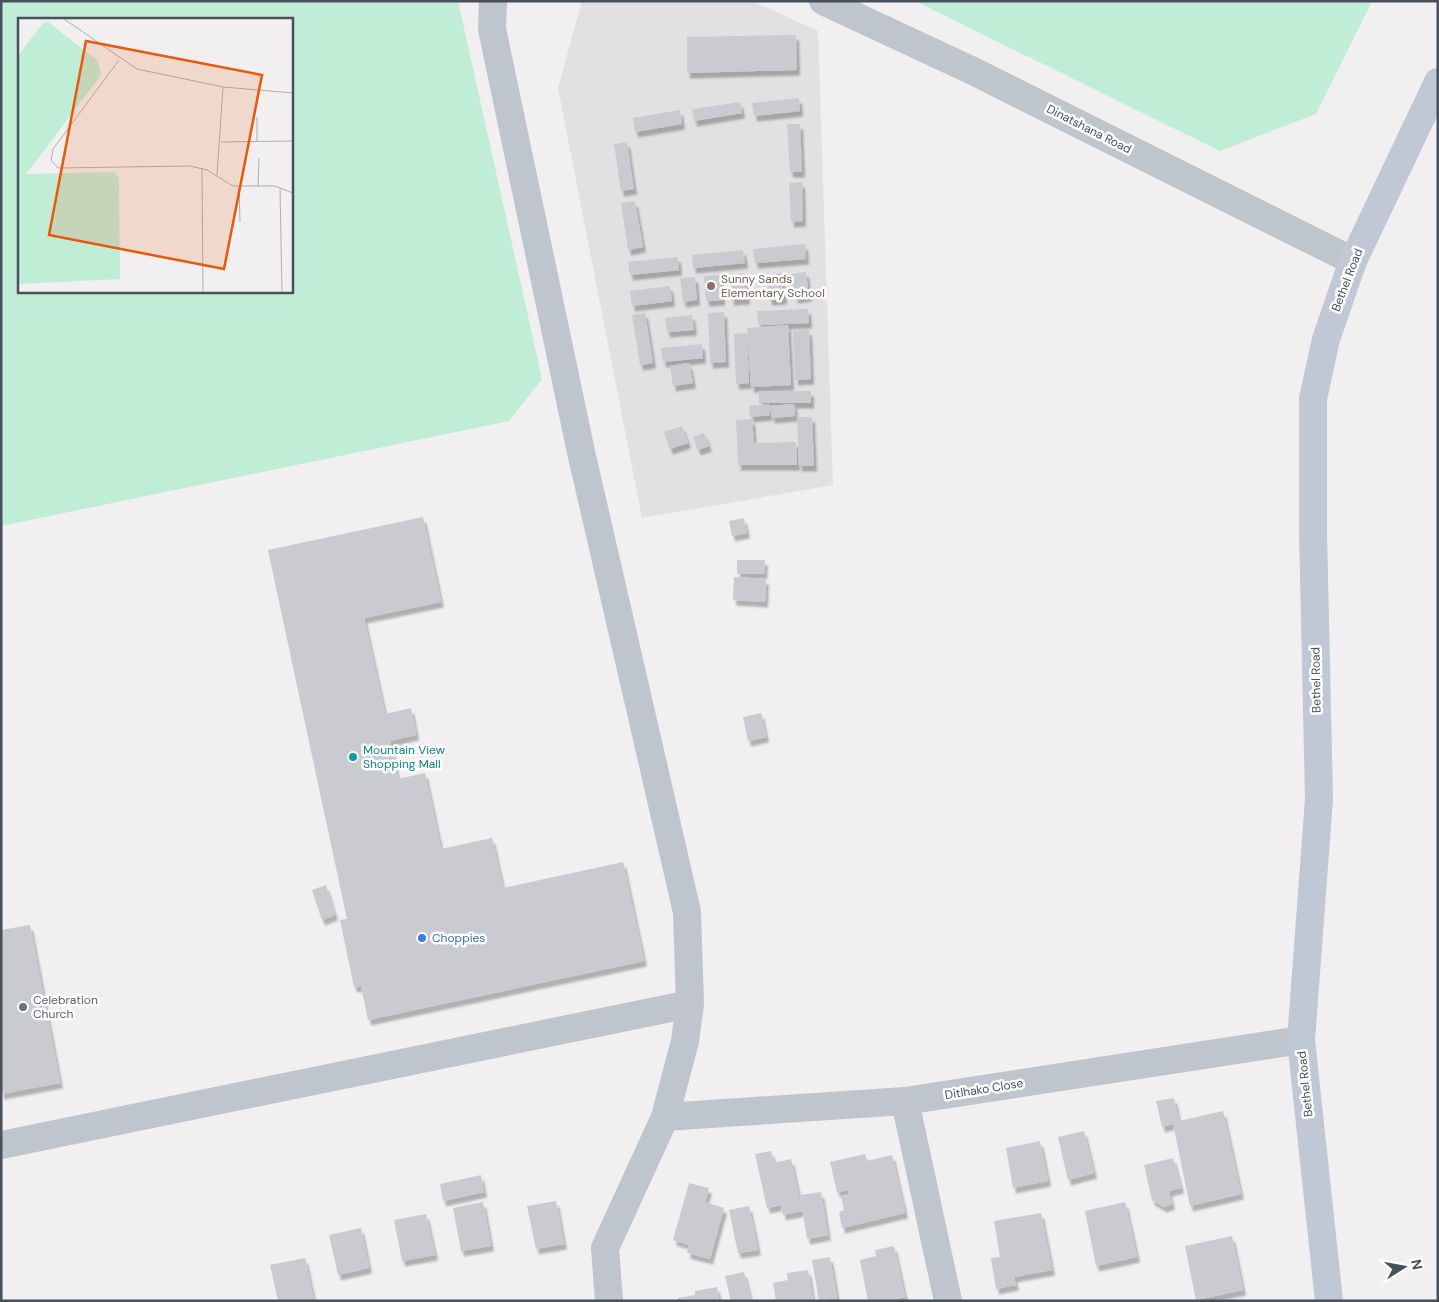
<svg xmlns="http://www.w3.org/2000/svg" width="1439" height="1302" font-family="'DM Sans',sans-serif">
<defs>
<filter id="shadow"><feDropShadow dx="3" dy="5.5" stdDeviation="1" flood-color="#0004"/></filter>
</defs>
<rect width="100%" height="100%" fill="#f1efef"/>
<path fill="#e2e0e1" d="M582,1H752L818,31L833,485L642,518L558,88Z"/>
<path fill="#bfedd6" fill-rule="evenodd" d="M1,1H458L542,379L509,421L1,526ZM19,19H291V291H19Z
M915,1H1372L1316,114L1220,151Z"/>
<path fill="#c9cbd1" filter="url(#shadow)" d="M796,35L797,70L687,73V37Z
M799,98L800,111L754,116L752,103Z
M740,102L742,113L694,121L692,109Z
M680,110L682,124L635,132L633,118Z
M787,124H800L802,172H790Z
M627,142L634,189L621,191L614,144Z
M802,182L803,221L791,222L789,183Z
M635,201L643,247L628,250L621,203Z
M805,244L806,259L755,263L753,249Z
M743,250L745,263L693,268L692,255Z
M678,257L679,270L630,275L628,262Z
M806,272L809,296L795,298L791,274Z
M745,273L747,299L731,300L729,275Z
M781,273L784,299L769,300L766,275Z
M720,275L722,300L706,301L704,276Z
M695,277L697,300L683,302L680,278Z
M670,286L672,301L632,306L630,291Z
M808,309L809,323L758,325L757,311Z
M724,312L726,362L710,363L708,313Z
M645,313L653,363L640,365L632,315Z
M692,315L694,330L667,332L665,318Z
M788,325L791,385L751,387L747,328Z
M809,330L811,379L795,380L793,331Z
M747,333L749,383L736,384L734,334Z
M702,344L703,358L663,362L661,348Z
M689,363L693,383L673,386L670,366Z
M759,391H811V403H759Z
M769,404L770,415L750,417L749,406Z
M794,404L795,416L772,418L770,406Z
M797,417H812L814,466H799Z
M752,419L754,443L796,442L797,465H738L736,420Z
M682,426L688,443L670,449L664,432Z
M704,433L709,446L698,450L693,437Z
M423,517L441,602L364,618L385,714L411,708L416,735L390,741L398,779L425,773L441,849L492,838L503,888L623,862L644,961L368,1020L361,986L354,987L340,920L347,919L268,550Z
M744,518L747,533L732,536L729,521Z
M737,560H765L764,574H737Z
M734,577L766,579L765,602L733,600Z
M761,713L766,737L748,741L743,717Z
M326,885L335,915L322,920L312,890Z
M30,925L60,1083L1,1094V930Z
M1174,1098L1179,1121L1223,1111L1241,1194L1190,1206L1173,1124L1162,1127L1156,1101Z
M1084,1131L1094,1173L1068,1180L1058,1137Z
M1040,1141L1048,1181L1013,1188L1006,1148Z
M771,1151L774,1163L791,1159L802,1211L783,1215L781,1205L767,1208L755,1154Z
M865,1154L867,1161L892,1155L905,1213L842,1228L839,1212L844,1210L841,1196L849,1194L848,1190L837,1192L830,1162Z
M1173,1158L1181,1188L1169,1191L1172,1204L1164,1207L1152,1200L1144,1165Z
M481,1175L484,1192L443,1201L440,1184Z
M689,1183L709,1188L705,1202L724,1208L710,1259L687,1253L689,1245L673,1240Z
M821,1192L828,1235L807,1239L800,1195Z
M556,1201L564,1244L536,1249L527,1206Z
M483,1202L491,1246L461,1251L453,1208Z
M1125,1202L1137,1257L1096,1266L1085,1211Z
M749,1206L758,1250L738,1253L729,1210Z
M1041,1213L1052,1270L1014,1277L1016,1285L996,1289L991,1258L1000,1257L994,1221Z
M426,1214L435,1255L402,1261L394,1220Z
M361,1228L369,1268L338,1275L329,1235Z
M1232,1236L1243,1290L1196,1300L1185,1246Z
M894,1246L905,1297L889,1301H868L860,1260L876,1256L875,1250Z
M830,1257L837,1298L819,1301L812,1260Z
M305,1258L314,1301H278L270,1265Z
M808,1270L813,1301H776L773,1283L788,1280L787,1273Z
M744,1272L751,1301H731L725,1276Z
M717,1287L719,1301H678V1298L695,1295V1291Z"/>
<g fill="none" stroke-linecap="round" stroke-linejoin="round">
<path stroke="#bec5cd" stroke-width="28" d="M493,1L492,29L581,452L687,912L690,1004L685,1041L665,1117L605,1248L609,1301
M823,1L973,71L1353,261
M905,1101L948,1301
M665,1117L905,1101L1301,1040
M1,1145L690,1004"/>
<path stroke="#c0c8d5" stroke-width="28" d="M1329,1301L1301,1040L1319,799L1313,531V399L1326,339L1353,261L1438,82"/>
</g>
<circle fill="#8d6e63" stroke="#fff" stroke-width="2" cx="711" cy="286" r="5"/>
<circle fill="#0f9aa8" stroke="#fff" stroke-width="2" cx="353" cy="757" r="5"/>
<circle fill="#3f7fe0" stroke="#fff" stroke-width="2" cx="422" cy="938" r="5"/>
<circle fill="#6b7280" stroke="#fff" stroke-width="2" cx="23" cy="1007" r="5"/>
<g text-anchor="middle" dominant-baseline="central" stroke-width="5" stroke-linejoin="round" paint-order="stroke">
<g font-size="12" fill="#48505c" stroke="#fff">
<text transform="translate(1089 129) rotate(27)">Dinatshana Road</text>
<text transform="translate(1347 280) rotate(-69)">Bethel Road</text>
<text transform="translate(1316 680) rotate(-91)">Bethel Road</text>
<text transform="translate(1305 1084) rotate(-96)">Bethel Road</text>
<text transform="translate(984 1089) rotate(-9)">Ditlhako Close</text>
</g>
<g font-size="12" fill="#785e54" stroke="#fff" text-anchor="start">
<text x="721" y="279">Sunny Sands<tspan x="721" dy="14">Elementary School</tspan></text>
</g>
<g font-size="12" fill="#0d838f" stroke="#fff" text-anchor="start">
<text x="363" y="750">Mountain View<tspan x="363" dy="14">Shopping Mall</tspan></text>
</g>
<g font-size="12" fill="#366cbe" stroke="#fff" text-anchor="start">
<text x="432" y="938">Choppies</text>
</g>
<g font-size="12" fill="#5b616d" stroke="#fff" text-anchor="start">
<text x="33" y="1000">Celebration<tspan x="33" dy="14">Church</tspan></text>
</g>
</g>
<g transform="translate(18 18)">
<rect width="275" height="275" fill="#f1efef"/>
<path d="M30,4L80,43L83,57L8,156L96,154L101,160L102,261L0,266V38L25,5Z" fill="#bfedd6"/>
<path fill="none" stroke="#adafb4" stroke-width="1" d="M46,1L119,51L205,69L275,75M101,42L35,131L33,142L40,150L172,148L189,152L215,168H257L275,175M239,99V123M203,124L275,123M184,150L185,274M199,157L205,69M240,168L241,140M221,169L222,204M262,171L264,274"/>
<path fill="#e8590c" fill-opacity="0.15" stroke="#e8590c" stroke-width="2.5" d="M68,23L244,57L206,251L31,217Z"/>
<rect width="275" height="275" fill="none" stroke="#48505c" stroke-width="2.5"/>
</g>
<rect width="1439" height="1302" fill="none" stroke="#48505c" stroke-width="5"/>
<g transform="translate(1404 1267) rotate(79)" stroke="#ffffff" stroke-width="4" paint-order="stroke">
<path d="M0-4L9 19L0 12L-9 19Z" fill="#48505c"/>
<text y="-8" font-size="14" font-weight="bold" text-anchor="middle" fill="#48505c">N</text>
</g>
</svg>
